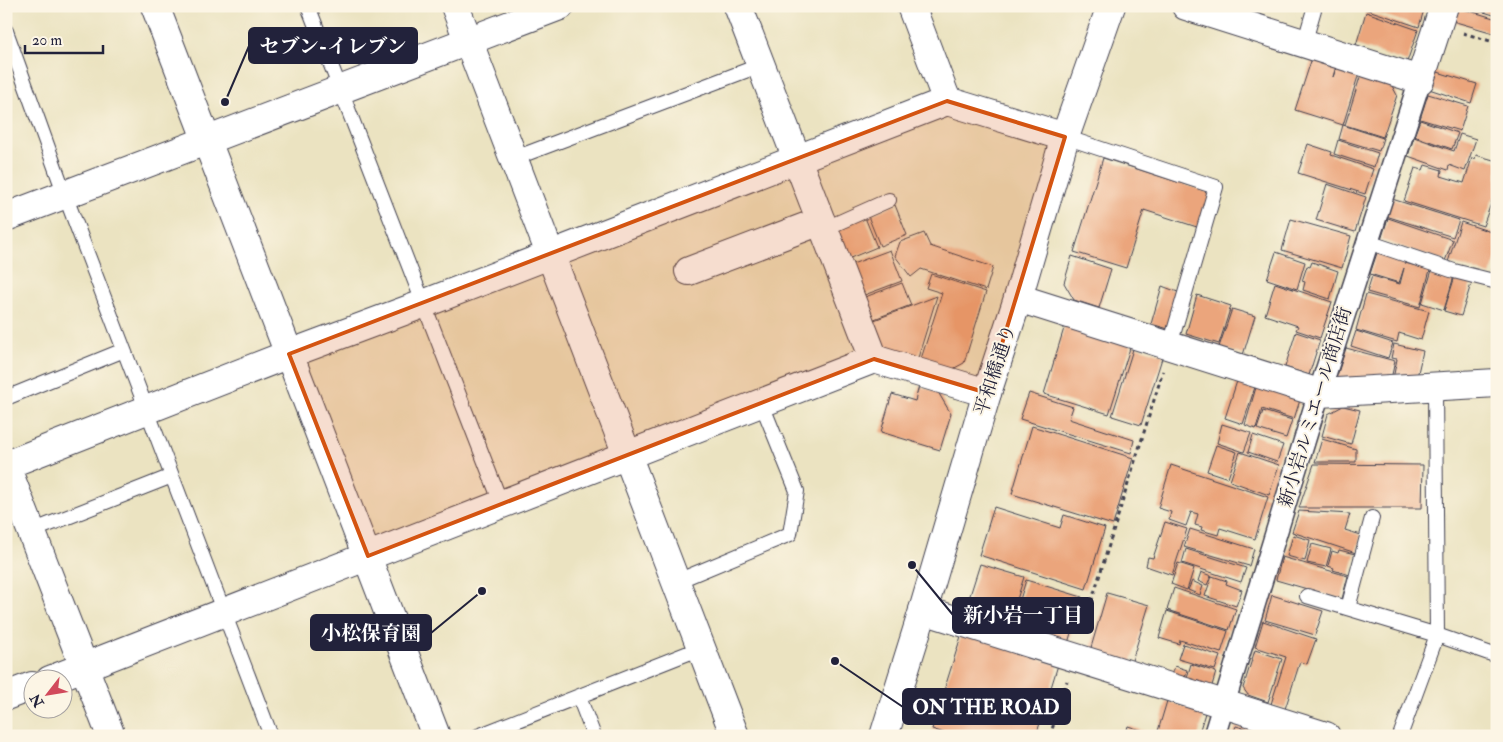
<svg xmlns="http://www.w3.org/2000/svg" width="1503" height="742" font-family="'IM FELL Double Pica','Noto Serif JP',serif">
<rect width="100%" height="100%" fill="#fcf5e5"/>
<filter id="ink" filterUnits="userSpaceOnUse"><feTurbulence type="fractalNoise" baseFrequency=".02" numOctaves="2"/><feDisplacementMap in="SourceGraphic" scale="10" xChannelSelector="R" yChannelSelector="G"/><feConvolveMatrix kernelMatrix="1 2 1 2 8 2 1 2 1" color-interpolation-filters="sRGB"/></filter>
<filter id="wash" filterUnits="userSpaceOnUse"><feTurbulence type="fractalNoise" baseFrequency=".0096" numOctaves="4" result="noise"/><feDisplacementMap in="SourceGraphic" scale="20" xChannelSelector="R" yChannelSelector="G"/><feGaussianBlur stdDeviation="1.12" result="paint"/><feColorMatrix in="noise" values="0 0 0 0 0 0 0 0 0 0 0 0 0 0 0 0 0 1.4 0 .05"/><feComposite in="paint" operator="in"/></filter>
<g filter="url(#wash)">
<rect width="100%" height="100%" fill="#ebe3c1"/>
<g id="blocks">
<path fill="#eba57b" d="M1356,6H1425L1419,27Z
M1453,6L1497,19V34L1449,20Z
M1467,6H1497V16L1467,7Z
M1366,12L1418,30L1407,62L1356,45Z
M1312,58L1336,66L1333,77L1337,66L1359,73L1343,125L1295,110Z
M1431,70L1477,84L1471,103L1426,88Z
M1361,74L1391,84L1397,95L1383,137L1345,125Z
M1428,94L1468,106L1460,131L1420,119Z
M1420,120L1458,133L1452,149L1414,136Z
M1343,125L1383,138L1379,151L1339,139Z
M1460,134L1476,139L1465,171L1449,165L1448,170L1408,156L1414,137L1454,151Z
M1338,140L1378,153L1374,167L1334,154Z
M1308,144L1332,152L1331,155L1373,169L1365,194L1298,173Z
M1476,155L1497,161V199L1493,198L1483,226L1404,201L1415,168L1423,170L1425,165L1442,170L1441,176L1464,183L1472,158L1475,159Z
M1103,158L1211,193L1200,228L1144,210L1126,268L1074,252Z
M1327,184L1366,197L1355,232L1316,220Z
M1392,199L1459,220L1453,237L1386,216Z
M895,205L907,235L880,246L868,216Z
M864,215L877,247L843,261L830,228Z
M1388,218L1453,240L1445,261L1381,240Z
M1291,219L1351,236L1342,268L1282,250Z
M1461,222L1497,234V256L1490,275L1448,262Z
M924,233L930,246L993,267L986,290L921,269L911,277L895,256L900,242Z
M890,250L902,281L859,297L847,266Z
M1378,250L1406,260L1405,263L1430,270L1420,307L1367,292L1372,276L1400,284L1404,268L1399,283L1370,274Z
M1276,252L1305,262L1297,289L1267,279Z
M1072,256L1111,269L1099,308L1074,300L1064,283Z
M1312,262L1338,271L1330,299L1303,290L1305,282L1302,281L1307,266L1310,267Z
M1432,270L1454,276L1444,310L1422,303Z
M931,274L986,292L964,363L949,371L920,362L942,293L926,288Z
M1455,276L1472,281L1461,316L1444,311Z
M902,283L911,305L869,321L860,299Z
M1275,283L1332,302L1320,338L1296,330L1298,326L1265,315Z
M1162,286L1183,294L1172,330L1151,324Z
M1366,294L1429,311L1421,340L1399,333L1397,342L1356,330Z
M1197,295L1231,306L1219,344L1186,334Z
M937,296L917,361L880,349L869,322Z
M1232,309L1255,316L1243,355L1219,347Z
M1065,325L1131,345L1109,414L1044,394Z
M1356,331L1393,343L1388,358L1351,346Z
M1296,332L1320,340L1309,375L1285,367Z
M1394,344L1423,351L1417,377L1393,379L1397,359L1391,358Z
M1134,346L1163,355L1141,425L1112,416Z
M1346,348L1395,361L1391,379L1335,382Z
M1238,378L1256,384L1243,424L1225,418Z
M1257,384L1300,400L1294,419L1262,409L1256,429L1245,425Z
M919,386L938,392L951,414L940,450L881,432L892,394L915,401Z
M1029,393L1073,407L1069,419L1134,440L1131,453L1020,419Z
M1343,406L1360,410L1351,444L1322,436L1328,414Z
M1263,411L1292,420L1286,438L1257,429Z
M1222,424L1251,433L1244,452L1217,443Z
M1032,426L1133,458L1113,525L1012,494Z
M1253,435L1283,445L1277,462L1248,452Z
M1322,439L1356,449V462H1315Z
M1216,445L1237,452L1228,478L1207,471Z
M1240,452L1279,465L1269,495L1230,481Z
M1314,464L1423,465L1422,508H1299Z
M1171,465L1268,497L1255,539L1220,528L1218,535L1201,530L1202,527L1195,525L1198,514L1191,512L1186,526L1169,520L1171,512L1158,508Z
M994,507L1060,528L1064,515L1105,528L1086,589L979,555Z
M1299,511L1350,514L1345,530L1361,535L1356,553L1292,532Z
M1165,522L1187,529L1172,575L1146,566L1148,557L1153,558Z
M1190,529L1254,549L1249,566L1184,547Z
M1293,535L1310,540L1305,561L1287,556Z
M1312,544L1331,549L1326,567L1307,563Z
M1186,549L1246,568L1241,582L1182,563Z
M1339,550L1355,554L1350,575L1333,570L1334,568L1328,566L1332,551L1338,553Z
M1282,557L1348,576L1342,599L1276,580Z
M1178,563L1194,568L1187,590L1171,584Z
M980,564L1024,577L1010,622L966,608Z
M1201,572L1211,576L1207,585L1198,581Z
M1212,576L1227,581L1226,584L1242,590L1236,606L1205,596Z
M1026,580L1082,597L1068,643L1012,626Z
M1192,581L1203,586L1200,595L1188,590Z
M1174,588L1236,609L1229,630L1167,610Z
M1107,593L1149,605L1131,664L1090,651Z
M1272,595L1323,611L1315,635L1265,620Z
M1167,611L1228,631L1221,653L1180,640L1179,644L1159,638Z
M1263,621L1316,639L1307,664L1300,662L1285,709L1271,704L1286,657L1255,647Z
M962,633L1058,665L1036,736H953L932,729Z
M1183,644L1220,656L1215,670L1178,659Z
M1255,650L1282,659L1268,702L1248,695L1243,688Z
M1191,664L1216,672L1211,689L1186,681Z
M1175,666L1187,670L1184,682L1171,678Z
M1167,701L1205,713L1198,736H1172L1158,731Z
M1128,726L1153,734L1154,732L1165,736H1125Z
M1236,726L1269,735V736H1223L1225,732L1233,734Z"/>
</g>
</g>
<g filter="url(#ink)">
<use href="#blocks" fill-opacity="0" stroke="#403f4f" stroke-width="1"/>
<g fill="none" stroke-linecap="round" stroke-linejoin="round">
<g stroke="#403f4f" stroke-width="16">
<path id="service" d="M308,6L501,503
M6,31L65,195L271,736
M1304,44L1315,6
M1065,137L1216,187L1170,345
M515,158L761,65
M824,229L889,200
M1368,242L1454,271L1497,282
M6,398L124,350
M32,531L172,476
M675,582L790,534L797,491L761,402
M1307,596L1437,635L1497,656
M1348,608L1372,518
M579,697L594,736
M478,736L701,648
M1400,736L1437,635L1435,387"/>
</g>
<g stroke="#403f4f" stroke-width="24">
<path id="pedestrian" d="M1214,736L1319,393L1420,80"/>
</g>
<g stroke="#403f4f" stroke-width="30">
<path id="minor" d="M155,6C247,250 344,492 436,736
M455,6C550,249 641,493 735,736
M738,6L874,359
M911,6L947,101
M1186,6L1420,80L1444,6
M6,217L560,6
M689,271L821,221
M1018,298L1319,393L1497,383
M6,465L289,354L423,304L947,101L1065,137
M6,466L111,736
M923,610L1326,736
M50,680L874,359L987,393
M6,696L32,686"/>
</g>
<g stroke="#403f4f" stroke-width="30">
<path id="primary" d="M884,736L922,614L987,393L1018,298L1065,137L1111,6"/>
</g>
<path stroke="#403f4f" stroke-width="3" stroke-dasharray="4 4" stroke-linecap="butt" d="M1463,33L1497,43
M1082,632L1163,371
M1050,736L1067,681"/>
<use href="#service" stroke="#fff" stroke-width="14"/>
<use href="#pedestrian" stroke="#fff" stroke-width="21"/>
<use href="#minor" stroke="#fff" stroke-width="28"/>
<use href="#primary" stroke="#fff" stroke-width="28"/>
</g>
</g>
<path fill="#d45411" fill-opacity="0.2" stroke="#d45411" stroke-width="4" stroke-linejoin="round" d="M947,101L1065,137L987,393L874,359L368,556L289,354Z"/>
<g text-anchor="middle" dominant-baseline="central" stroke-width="4" stroke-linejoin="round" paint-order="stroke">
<g font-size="19" fill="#22223b" stroke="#fcf5e5">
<text transform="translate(995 370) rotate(-72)">平和橋通り</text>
<text transform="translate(1315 407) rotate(-73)">新小岩ルミエール商店街</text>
</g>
</g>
<path fill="none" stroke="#22223b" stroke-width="2" d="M225 102L249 46M912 565L953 615M482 591L431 633M835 661L903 707"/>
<g fill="#22223b" stroke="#fcf5e5" stroke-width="2">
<circle cx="225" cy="102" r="5"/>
<circle cx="912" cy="565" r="5"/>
<circle cx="482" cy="591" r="5"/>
<circle cx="835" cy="661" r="5"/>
</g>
<g fill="#22223b" stroke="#22223b" stroke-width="2">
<rect x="249" y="28" width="168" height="35" rx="5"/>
<rect x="953" y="598" width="140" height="35" rx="5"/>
<rect x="311" y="615" width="120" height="35" rx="5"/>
<rect x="903" y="689" width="167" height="35" rx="5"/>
</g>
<g font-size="20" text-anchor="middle" font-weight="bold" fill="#fff">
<text x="333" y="53">セブン-イレブン</text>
<text x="1023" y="622">新小岩一丁目</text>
<text x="371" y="640">小松保育園</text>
<text x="986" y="714">ON THE ROAD</text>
</g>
<rect width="1503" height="742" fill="none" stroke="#fcf5e5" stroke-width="25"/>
<g transform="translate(48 694) rotate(239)"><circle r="24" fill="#fcf5e5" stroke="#a5a1a1"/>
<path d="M0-4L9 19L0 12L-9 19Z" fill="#d1495b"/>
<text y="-8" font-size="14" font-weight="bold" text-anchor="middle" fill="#22223b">N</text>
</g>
<path d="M25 45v8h78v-8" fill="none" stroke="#22223b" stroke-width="2.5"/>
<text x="32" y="45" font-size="15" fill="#22223b" stroke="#fcf5e5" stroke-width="4" paint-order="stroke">20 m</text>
</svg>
